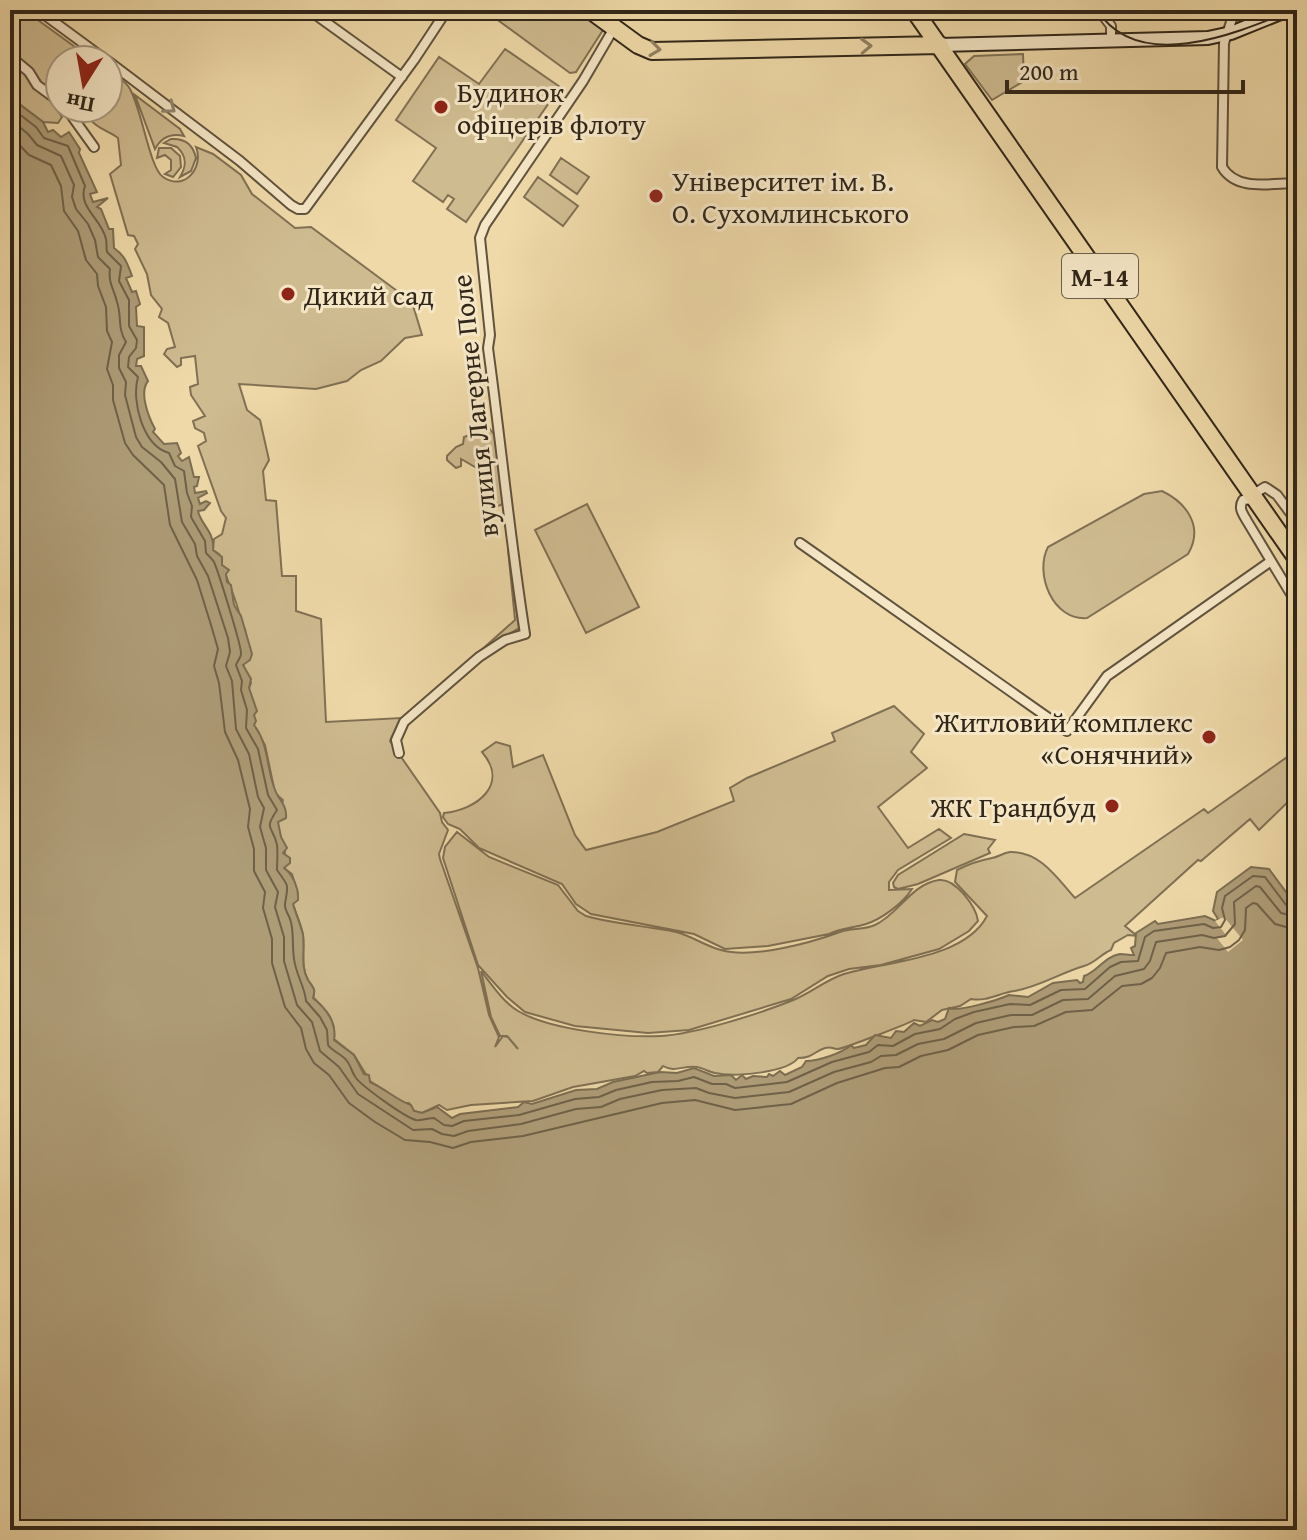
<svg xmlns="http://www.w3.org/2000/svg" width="1307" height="1540" font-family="'Gentium Book Plus',serif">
<rect width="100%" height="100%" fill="#efd9a8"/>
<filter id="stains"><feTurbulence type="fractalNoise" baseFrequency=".0025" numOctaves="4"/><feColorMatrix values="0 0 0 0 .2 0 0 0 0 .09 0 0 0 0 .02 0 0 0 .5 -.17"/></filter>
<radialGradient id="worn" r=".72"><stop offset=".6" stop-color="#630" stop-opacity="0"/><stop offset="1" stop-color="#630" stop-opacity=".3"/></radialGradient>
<path fill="#cfbb90" stroke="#807054" stroke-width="2" d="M10,10H24L93,60H60L58,111L62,117L58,123L43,122L10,97Z
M484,10H580L600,25L603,30L576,72L570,73Z
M505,49L560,87L466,222L447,209L454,199L448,195L443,202L413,181L436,148L396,120L439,57L479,84Z
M1023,54L1024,81L992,100L965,64L974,56Z
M108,71C114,75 124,80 128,86C141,103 149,168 163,177C185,192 204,167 196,147L213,154L241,175L252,194L295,228L311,227L412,302L422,335L405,338L381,361L361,370L347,381L316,389L239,384L247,410L260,420L269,460L263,471L266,500L276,501L282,576H296V611L321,619L326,722L401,718L390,741L440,813L442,822L448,830L439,854L440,859L478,968L489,1015L499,1037L495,1047L503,1036L508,1037L518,1049L507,1036H500L491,1017L481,971C492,985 503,1002 518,1011C550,1030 624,1038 661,1036C696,1034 758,1014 791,1001C810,994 825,980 844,974C885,961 964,960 987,916L955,882L957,870C969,864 981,860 992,858C998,857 1003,853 1010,852C1040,851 1057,878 1075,898L1204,809L1208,813L1297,750V793L1259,830L1250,819L1201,861L1198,860L1125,926L1137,936L1128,935L1114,943L1111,950C1101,954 1095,963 1084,966C1060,973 1039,987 1014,991C999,993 987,1002 971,999L960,1006L942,1010L926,1022L914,1020C910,1023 845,1048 838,1049C831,1049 833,1046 825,1048C813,1052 813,1058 798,1058C787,1073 733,1077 715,1073C709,1072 703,1068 697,1067C683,1065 675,1073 663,1066L658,1072L647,1073L644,1071L635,1076L573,1087L533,1101L471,1105L447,1110L439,1105L422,1113L414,1111L409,1103H401L370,1081L354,1055L334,1039C336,1019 326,1010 313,997C316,988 313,988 308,980C300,966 305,950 303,935C301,924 296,914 293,904L298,894L292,874L284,868L285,851L277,826L283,800L275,793L265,745L253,725L249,688L251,683L243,665L248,649L245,629L242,627C239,601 225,579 219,554L213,550L214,539L222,534L226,518L221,511L198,446L206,441L204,433L195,428L193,421L205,416L191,395L190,387L198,384L195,356L181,358V365L177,367L164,354L167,349L175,347L168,323L159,317L162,309L151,295L147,274L135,249L138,244L134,236L128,235L110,174L121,165L118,138C111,132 96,128 91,120C89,116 88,112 86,108H108Z
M135,95L180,129L184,136C171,133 161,138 155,149Z
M171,139C185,138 193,144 196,158L191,171L180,177C186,167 188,157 177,147L164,143Z
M159,148H171L180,156L181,167L173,177L165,174L171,170V160L165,155L157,158Z
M561,158L589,177L577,194L550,175Z
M538,177L578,206L563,226L524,197Z
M489,428L497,438L505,503L496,507L494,478L461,459V466L456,468L447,460V456L456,447L463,444L464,437Z
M1162,491C1187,503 1204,527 1188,554L1087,618C1053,621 1034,574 1048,547L1144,494Z
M587,504L639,607L586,633L535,530Z
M508,549L519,628L478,653L515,620Z
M894,706L924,734L911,752L927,768L878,807L908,848L939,829L951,838L898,870L889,882V890L912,889C903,903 882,919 866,924C854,928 841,928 829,934L768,946L725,949L694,934L591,914L576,904L562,884L479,848L460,829L448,824L443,817L444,813C476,810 510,785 482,752L496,742L510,746L513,767L543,755L575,835L586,850L657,832L734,801L730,788L747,778L835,741L832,733Z
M457,832L489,857L558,885L578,911L586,916C615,924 646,926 676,932C692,936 705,946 721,950C752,959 810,943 840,932C851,928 864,930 875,925C899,914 911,884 939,880C955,878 976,906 978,921L969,931L939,949L881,965L849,969L828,976L791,999L689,1030L648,1033L575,1026L525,1012L507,997L478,965L443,858L445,847Z
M964,834L995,840L988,849L990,853L918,884L898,889L894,887L893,883L898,875Z"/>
<path fill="#ae9c77" stroke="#7c6d51" stroke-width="2" d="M10,97L43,122L48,132L53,130L61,137L69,132L80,149L79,153L97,192L90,194L93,202L108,198L97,207L101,209L109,229H113L114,248C126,257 127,263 132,276L126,278L132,292L136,291L140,304L136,307L137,326L144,327V356L137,359L136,366H141L148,381C139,392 148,416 155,429L153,432L164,444L177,443L181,453L178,456L182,461L189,457L194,477H199L197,486L194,487L195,493L206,491L207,493L198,498L200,504L206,501L210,503L204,510L198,511C201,525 215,532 213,550L222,557V565L229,570L226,574L227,582L231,585L234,605L241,616L252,654L250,660L243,665L251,679L249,688L257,711L254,715L256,721L254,725C269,744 266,767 275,790C279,801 287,804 286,818L278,822L281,837L287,848L283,853L290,858V863L284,868C293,875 299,888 298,900L293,904C296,915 301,925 303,935C305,950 300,966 308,980C313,988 316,988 313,998C325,1008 337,1021 334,1040L354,1055L364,1074L369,1075L370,1082C386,1089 396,1100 411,1105L414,1111L422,1113L437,1107L452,1118L460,1114L518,1107L524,1102L532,1104L576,1090L597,1089L613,1082L660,1072L677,1073L694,1068L714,1076L731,1075L736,1080L742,1075L746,1079L753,1076L767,1077L769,1074L773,1076L780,1071L785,1075L802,1067L806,1061C819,1061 842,1053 851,1045L854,1048L866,1045L875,1035L891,1038L896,1031L904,1032L914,1023L920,1026L932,1020L938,1022L945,1019L949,1008C959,1012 998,1000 1009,995L1028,997L1053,983L1077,980L1080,983L1083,982L1084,976C1097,972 1105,956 1120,954C1124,954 1129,955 1134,955L1131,948L1135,946L1136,933L1155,921L1158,924L1205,916L1216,921L1218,919L1213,911L1217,892L1251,867L1269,869L1292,900L1297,898V1530H10Z"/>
<path fill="#efd9a8" d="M1224,917L1243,940L1228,952L1217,938L1226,935L1215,921Z"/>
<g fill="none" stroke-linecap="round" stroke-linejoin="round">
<path stroke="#6f6148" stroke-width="2" d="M10,107L36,127L44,138L68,146L85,186C77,207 102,219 106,239C107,243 106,248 107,252L121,266L119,281L129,300V326L137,340L136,348L129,357L128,367L138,377C131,401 143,446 169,453L175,466L184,471L187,493L192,506L191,517L205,541L206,553C208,555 213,560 214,562C218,571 242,647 241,654C241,658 237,661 236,665L242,681L241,690L247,710L246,728L258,749L268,795L277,810C263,831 273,825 277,845C278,852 277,863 277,870C290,888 288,884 285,904C284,910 290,916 291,922C294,935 292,946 294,959C296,975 305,987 306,1001L320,1017L327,1030L328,1045C333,1052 342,1054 347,1061C351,1066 352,1073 356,1078C363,1087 406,1118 416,1120C422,1121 428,1118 434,1118L444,1125L452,1126L464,1121L519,1115L575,1099L599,1097L616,1090L652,1082L678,1081L694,1077L712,1084H726L735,1088L787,1082L832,1062L869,1052L878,1045L893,1046L915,1034L940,1029L955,1019L974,1012L1010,1004L1030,1005L1061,990L1085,989L1110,967L1121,962L1138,961L1145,937L1154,931L1204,924L1213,928L1221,927L1225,920L1222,908L1225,896L1253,876L1265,877L1286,905L1297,907
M10,119L28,134L37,145L61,156L74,185L72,197L76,209L88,224L95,240L98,257L110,269C108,283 114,289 117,302C122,316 117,328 126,342L119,355V368L126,382L125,395L136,437L142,447L161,462L175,479L182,522L195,544L197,556L208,576L228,638L230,652L226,666L232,681L236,729L249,754L258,797L264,808L260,827L266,848V870L278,892L275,907L284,937V961L297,1005L312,1022L320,1051L339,1067L358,1094L413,1130L432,1129L442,1134L454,1136L468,1131L521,1124L576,1109L601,1107L620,1099L662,1090L696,1088L709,1093L735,1098L789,1092L834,1072L871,1062L881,1056L896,1055L918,1044L944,1039L976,1023L1011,1015H1032L1063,1000L1088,999L1115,976L1144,969L1150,961L1156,942L1202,935L1214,938L1225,936L1235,924L1234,902L1256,886L1260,887L1281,913L1297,917
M10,135L29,155L51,165L61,186L64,211L78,231L86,260L97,274L98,286L106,307L107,331L112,342L107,369L113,385V400L125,443L133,455L164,485L170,525L197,580L211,625L218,649L214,666L219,683L225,732L238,760L250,809L248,827L254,849V871L265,892L263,908L272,939V963L285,1007L301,1028L306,1049L314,1063L329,1075L349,1103L375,1122L405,1140L430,1142L453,1148L471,1142L523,1136L662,1103L695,1100L735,1110L791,1104L837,1083L885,1068L899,1067L921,1056L948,1050L978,1035L1014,1027L1034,1026L1066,1012L1092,1010L1122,986L1141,984L1152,978L1160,968L1166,953L1200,947L1219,950L1230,947L1239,940L1245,930L1246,908L1253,903L1257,904L1275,924L1297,930"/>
<g stroke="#60533d" stroke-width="12">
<path id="street" d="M38,10L106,60
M309,10L402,77
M1099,10L1111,26V42
M1235,10L1224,43L1222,167C1237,192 1271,183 1297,183
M10,56L29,72L37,85L60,102
M108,61L240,161L291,205L298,209H305L414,60L447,10
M66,108L94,147
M1297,522L1277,495L1265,487L1257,492L1254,499L1243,500C1238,508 1243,514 1247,521L1297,604
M800,543L1067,731L1107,676L1271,561
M399,753L396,740L404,722L479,657L505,640L525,634C510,539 501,443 488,348L490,335L480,238L485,225L583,81L614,28"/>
</g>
<g stroke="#302619" stroke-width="16">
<path id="secondary" d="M940,45L1208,38L1231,33L1288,10"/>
</g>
<g stroke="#302619" stroke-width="20">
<path id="highway" d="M590,10L638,45L652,51L940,45
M914,10L1297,559"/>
</g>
<use href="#street" stroke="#f5e6c6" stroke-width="8"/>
<use href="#secondary" stroke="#f5e6c6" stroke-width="12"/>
<use href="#highway" stroke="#efd9a8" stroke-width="16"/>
<path stroke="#302619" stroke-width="2" d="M1097,10C1139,75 1237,33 1293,10"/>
</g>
<defs><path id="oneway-chevron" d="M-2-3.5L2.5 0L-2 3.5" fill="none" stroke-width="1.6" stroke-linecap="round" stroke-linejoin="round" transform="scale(2)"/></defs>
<g stroke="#908060">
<use href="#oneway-chevron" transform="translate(866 46) rotate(-2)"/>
<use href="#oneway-chevron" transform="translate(655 49) rotate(8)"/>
</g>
<use stroke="#928670" href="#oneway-chevron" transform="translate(170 108) rotate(37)"/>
<g fill="#8f2418" stroke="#f5e6c6" stroke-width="3">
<circle cx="441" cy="107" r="8"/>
<circle cx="656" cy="196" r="8"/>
<circle cx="288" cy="294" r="8"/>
<circle cx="1209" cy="737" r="8"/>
<circle cx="1112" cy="806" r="8"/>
</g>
<g text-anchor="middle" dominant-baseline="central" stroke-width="6" stroke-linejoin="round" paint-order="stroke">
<rect fill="#f5e6c6" stroke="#6b604d" stroke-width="2" x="1062" y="254" width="76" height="44" rx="6"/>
<g font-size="26" font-weight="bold" fill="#302619">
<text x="1100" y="276">М-14</text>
</g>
<g font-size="28" fill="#302619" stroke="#f5e6c6" text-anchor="start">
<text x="457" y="91">Будинок<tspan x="457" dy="32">офіцерів флоту</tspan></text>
<text x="672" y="180">Університет ім. В.<tspan x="672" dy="32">О. Сухомлинського</tspan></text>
<text x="304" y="294">Дикий сад</text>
<text x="1193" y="721" text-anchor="end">Житловий комплекс<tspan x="1193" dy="32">«Сонячний»</tspan></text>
<text x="1096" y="806" text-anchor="end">ЖК Грандбуд</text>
</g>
<g font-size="28" fill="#302619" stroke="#f5e6c6">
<text transform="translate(474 406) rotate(-96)">вулиця Лагерне Поле</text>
</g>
</g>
<rect width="1307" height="1540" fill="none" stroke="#efd9a8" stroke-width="40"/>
<rect x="12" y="12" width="1283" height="1516" fill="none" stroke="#302619" stroke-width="4"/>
<rect x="20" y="20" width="1267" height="1500" fill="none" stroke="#302619" stroke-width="2"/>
<g transform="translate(84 84) rotate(191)"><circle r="38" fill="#f5e6c6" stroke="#a69981" stroke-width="2"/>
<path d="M0-6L14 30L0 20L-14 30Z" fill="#8f2418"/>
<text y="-12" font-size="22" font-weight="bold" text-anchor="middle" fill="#302619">Пн</text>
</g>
<path d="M1007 80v12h236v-12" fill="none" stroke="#302619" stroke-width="4"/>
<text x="1019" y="80" font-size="24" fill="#302619" stroke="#f5e6c6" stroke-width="6" paint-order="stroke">200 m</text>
<rect width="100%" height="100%" filter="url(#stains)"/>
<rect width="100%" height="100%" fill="url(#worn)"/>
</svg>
